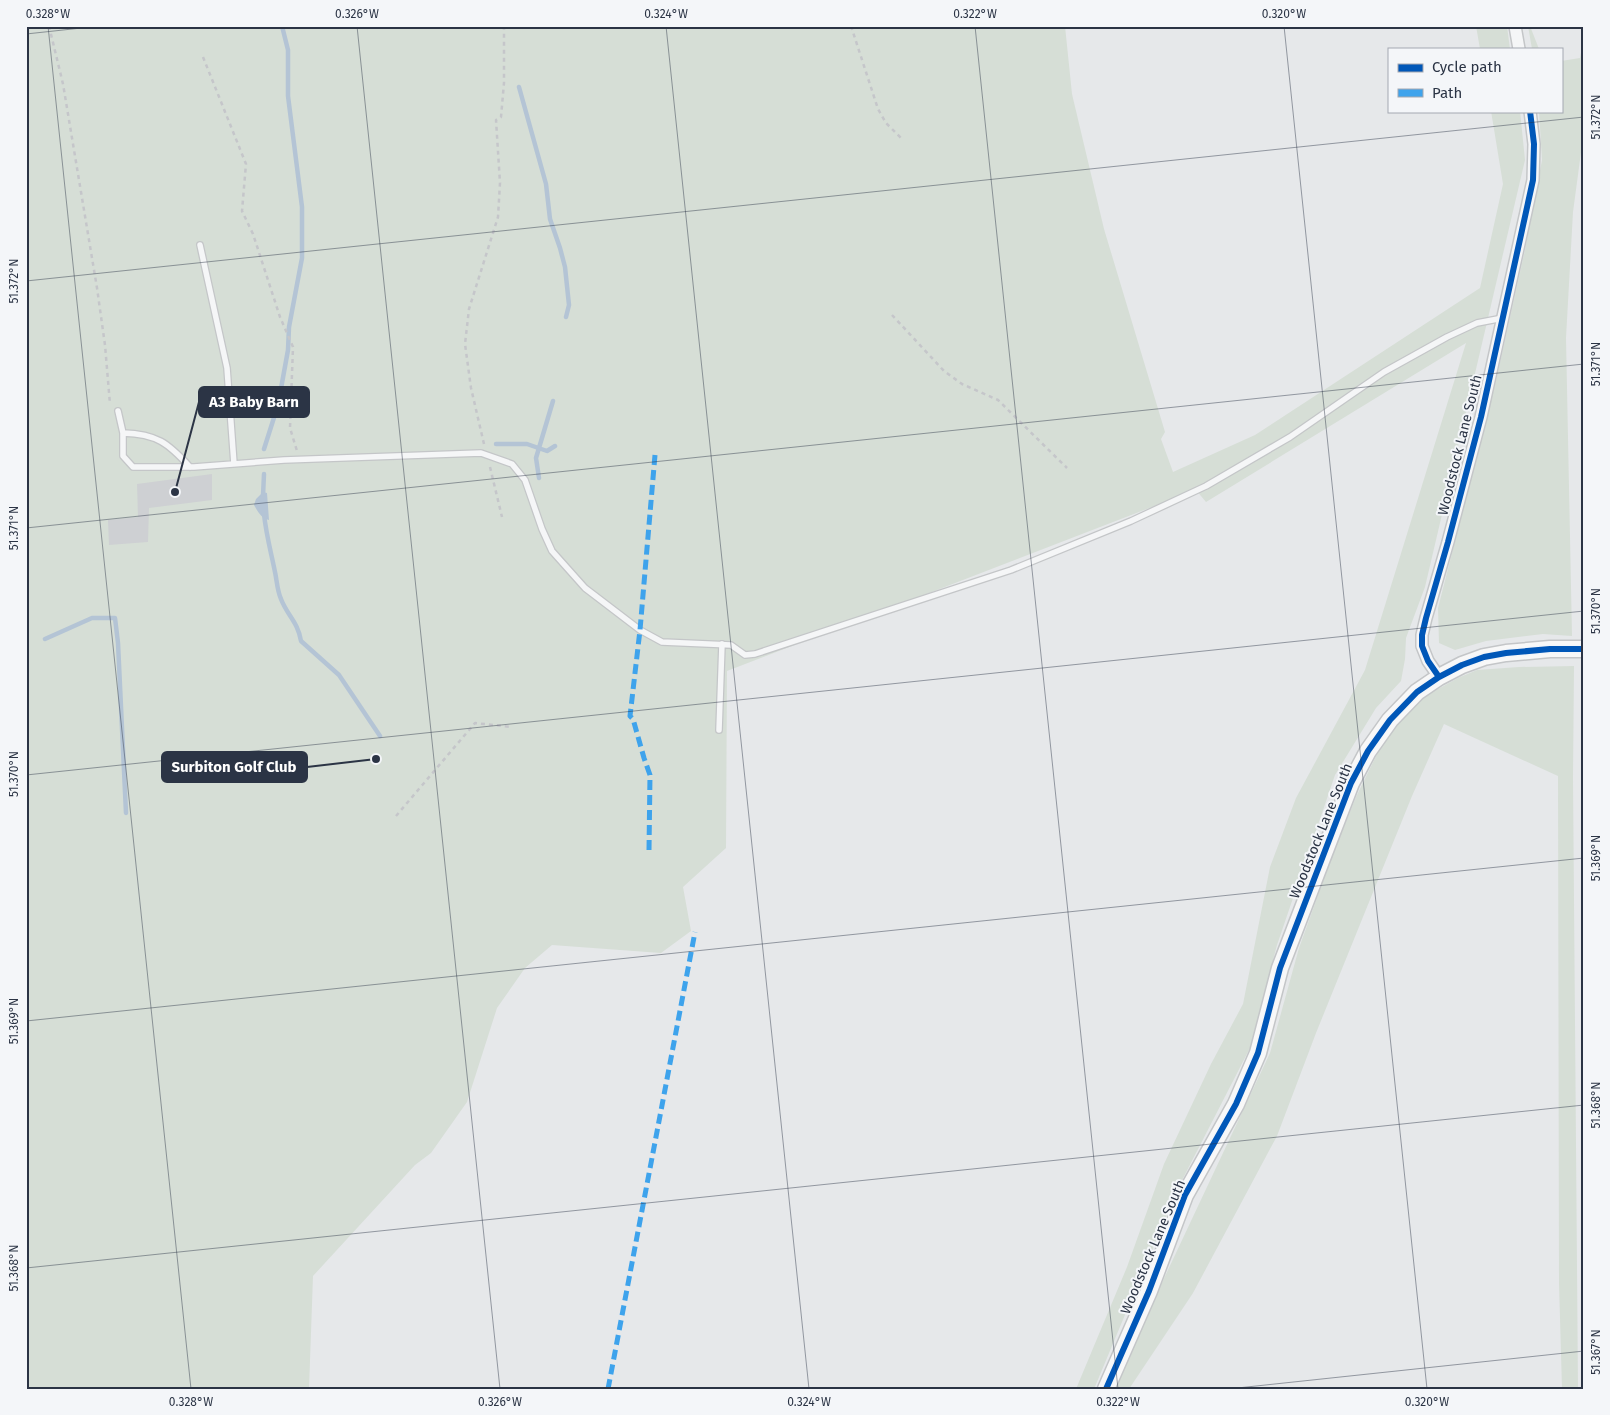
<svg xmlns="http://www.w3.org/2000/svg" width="1610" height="1415" font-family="'Fira Sans',sans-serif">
<rect width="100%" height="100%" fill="#e6e8ea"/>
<path fill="#d6ded6" d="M26,26H1065L1072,94L1104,229L1165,432L1161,439L1173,472L1255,435L1480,288L1503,184L1491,111H1520L1525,160L1425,587L1406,638L1405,659L1401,681L1376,708L1335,775L1277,945L1250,1048L1178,1188L1094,1389H1076L1127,1267L1164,1164L1211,1064L1243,1004L1270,867L1296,798L1365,670L1466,343L1206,502L1196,490L727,671L726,848L683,887L691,931L661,953L552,945L525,968L497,1008L467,1102L431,1153L415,1165L313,1276L309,1389H26Z
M1476,26H1507L1510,49H1480Z
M1528,26H1530L1539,49H1532Z
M1584,36V130L1573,212L1566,338L1572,636L1543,634L1486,641L1455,650L1439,643L1438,608L1496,381L1525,250L1542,160L1539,111H1561V61L1580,58Z
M1574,666L1573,778L1578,1389H1562L1559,1283L1558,776L1444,724L1412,796L1316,1033L1277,1136L1193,1293L1129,1389H1112L1270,1053L1299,948L1330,862L1356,797L1382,744L1406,712L1429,694L1458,678L1477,670L1519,667Z"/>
<path fill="#b4c4d5" d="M263,492L267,493L269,520C261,518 258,512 254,505L256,499Z"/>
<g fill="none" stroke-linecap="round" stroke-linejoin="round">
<path stroke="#b4c4d5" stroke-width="4.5" d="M519,87L546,184L550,219L560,248L565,267L569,305L566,317
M496,444H527L547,451L555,446
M264,449L278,405L288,350L289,327L302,258V207L288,96V50L282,26
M539,478L536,458L553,401
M263,496L264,474
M264,514C266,534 271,552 275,572C277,581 277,590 281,599C287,615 298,622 301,641L339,675L380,736
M45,639L92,618H115L118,643L126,813"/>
</g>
<path fill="#ced0d3" d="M212,474V500L149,508L148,542L109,545L108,520L138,517L137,484Z"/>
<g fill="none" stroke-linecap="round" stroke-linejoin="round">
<g stroke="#c4c6c8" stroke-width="8">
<path id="lane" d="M200,245L227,368L234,464
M118,411L123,433V456L133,467H194L284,460L481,453L512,464L525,480L542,529L552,551L585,588L640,630L662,642L731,645L745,655L755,654L1011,570L1131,521L1206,486L1290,437L1384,372L1447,337L1477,323L1503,318
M123,433C157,434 168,443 190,467
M719,730L722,644"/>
</g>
<g stroke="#c4c6c8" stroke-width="14">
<path id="street" d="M1515,26L1519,49
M1439,677L1428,661L1422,646V635L1426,618L1448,542L1481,417L1533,180L1534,144L1530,111"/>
</g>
<g stroke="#c4c6c8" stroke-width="19">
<path id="secondary" d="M1106,1389L1149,1291L1185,1195L1236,1104L1258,1053L1280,968L1351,783L1368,751L1390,720L1417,692L1439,677L1462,665L1484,657L1506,653L1550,649H1584"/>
</g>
<path stroke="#c5c6ca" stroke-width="2.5" stroke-dasharray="4 4" stroke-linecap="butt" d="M49,26L63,84L97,288L105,345L110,404
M851,26L878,109L886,123L902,139
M203,57L246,164L242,211L253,234L280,317L293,347L290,428L297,451
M892,315L944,371L962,384L998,400L1067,468
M484,444L471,388L465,344L469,309L498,217L500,183L496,120L501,117L504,83V26
M490,467L502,517
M396,816L475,723L512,727"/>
<use href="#lane" stroke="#f5f6f7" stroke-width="5.5"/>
<use href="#street" stroke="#f5f6f7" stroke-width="11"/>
<use href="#secondary" stroke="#f8f8f8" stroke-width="16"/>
<path stroke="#3ea3ec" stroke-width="5" stroke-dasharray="10 5" stroke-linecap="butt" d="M649,850L650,775L644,758L633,719L630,716L640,630L655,455
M608,1389L695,932"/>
<g stroke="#f4f6f9" stroke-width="9">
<path id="cycleway" d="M1439,677L1428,661L1422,646V635L1426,618L1448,542L1481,417L1533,180L1534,144L1530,111
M1106,1389L1149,1291L1185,1195L1236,1104L1258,1053L1280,968L1351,783L1368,751L1390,720L1417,692L1439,677L1462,665L1484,657L1506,653L1550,649H1584"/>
</g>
<use href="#cycleway" stroke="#0057b8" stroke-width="6"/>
</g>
<path fill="none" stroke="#2b3445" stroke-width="1" stroke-opacity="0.45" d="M48,26L191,1389M357,26L500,1389M666,26L809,1389M975,26L1118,1389M1284,26L1427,1389M26,34L100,26M26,281L1584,117M26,528L1584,364M26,775L1584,611M26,1021L1584,858M26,1268L1584,1105M1228,1389L1584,1351"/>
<g text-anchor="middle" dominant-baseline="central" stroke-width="4" stroke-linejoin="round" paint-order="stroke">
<g font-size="14" fill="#2b3445" stroke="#f4f6f9">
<text transform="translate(1460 445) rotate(-76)">Woodstock Lane South</text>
<text transform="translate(1321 831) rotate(-68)">Woodstock Lane South</text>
<text transform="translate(1153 1247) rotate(-67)">Woodstock Lane South</text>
</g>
</g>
<path fill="none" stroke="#2b3445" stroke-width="2" d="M175 492L199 402M376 759L307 767"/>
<g fill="#2b3445" stroke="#f4f6f9" stroke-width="2">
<circle cx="175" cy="492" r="5"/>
<circle cx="376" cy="759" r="5"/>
</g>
<g fill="#2b3445" stroke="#2b3445" stroke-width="2">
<rect x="199" y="387" width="110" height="30" rx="5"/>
<rect x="162" y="752" width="145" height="30" rx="5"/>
</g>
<g font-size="15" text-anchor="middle" font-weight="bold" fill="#fff">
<text x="254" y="407">A3 Baby Barn</text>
<text x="234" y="772">Surbiton Golf Club</text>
</g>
<rect width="1610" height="1415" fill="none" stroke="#f4f6f9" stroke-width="55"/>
<rect x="1388" y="48" width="175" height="65" fill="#f4f6f9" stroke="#a4a8b1"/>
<rect x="1398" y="64" width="25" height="8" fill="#0057b8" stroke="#a4a8b1"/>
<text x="1432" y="72" font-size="15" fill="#2b3445">Cycle path</text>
<rect x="1398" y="89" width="25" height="8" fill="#3ea3ec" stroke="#a4a8b1"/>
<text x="1432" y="98" font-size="15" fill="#2b3445">Path</text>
<rect x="28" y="28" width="1554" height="1360" fill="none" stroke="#2b3445" stroke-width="2"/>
<g font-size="12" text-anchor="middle" fill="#2b3445">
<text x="48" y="18">0.328°W</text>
<text x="357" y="18">0.326°W</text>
<text x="666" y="18">0.324°W</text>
<text x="975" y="18">0.322°W</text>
<text x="1284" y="18">0.320°W</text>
<text transform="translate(1596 117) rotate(-90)" y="4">51.372°N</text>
<text transform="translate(14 281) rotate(-90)" y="4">51.372°N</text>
<text transform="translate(1596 364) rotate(-90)" y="4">51.371°N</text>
<text transform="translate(14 528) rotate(-90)" y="4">51.371°N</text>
<text transform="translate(1596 611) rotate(-90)" y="4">51.370°N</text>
<text transform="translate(14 774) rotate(-90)" y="4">51.370°N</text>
<text transform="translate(1596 858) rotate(-90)" y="4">51.369°N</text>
<text transform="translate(14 1021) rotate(-90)" y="4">51.369°N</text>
<text transform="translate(1596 1105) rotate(-90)" y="4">51.368°N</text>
<text transform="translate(14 1268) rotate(-90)" y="4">51.368°N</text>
<text transform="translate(1596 1352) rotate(-90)" y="4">51.367°N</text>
<text x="191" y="1406">0.328°W</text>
<text x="500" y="1406">0.326°W</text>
<text x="809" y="1406">0.324°W</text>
<text x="1118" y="1406">0.322°W</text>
<text x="1427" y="1406">0.320°W</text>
</g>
</svg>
